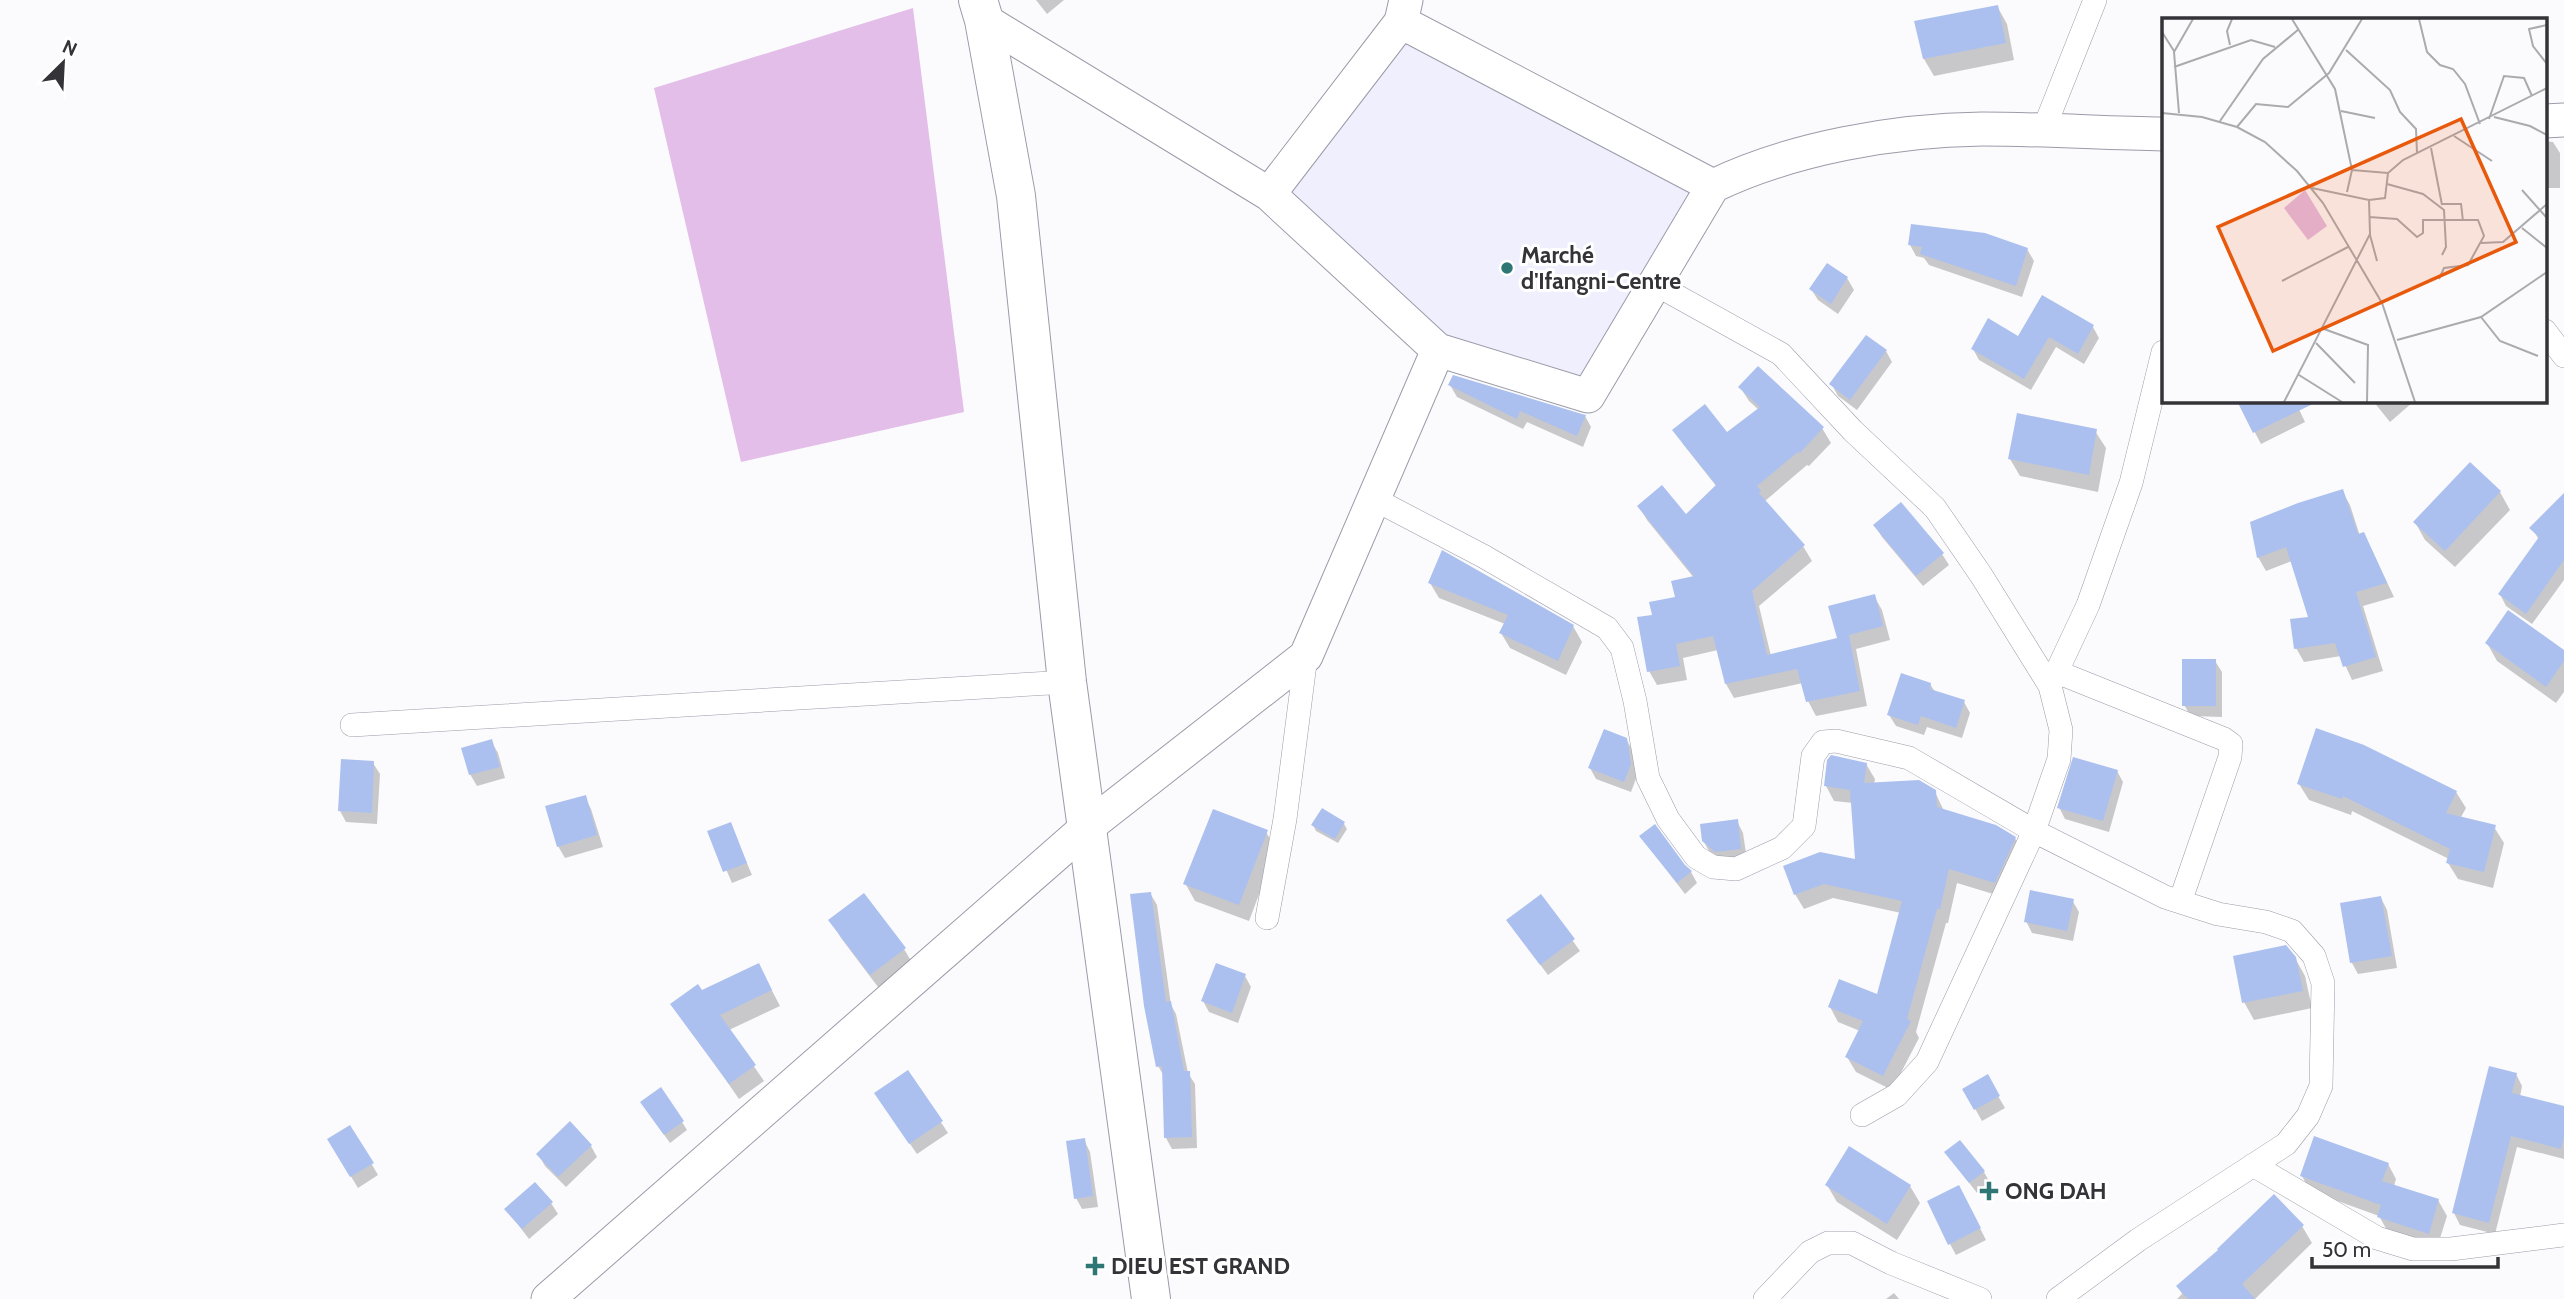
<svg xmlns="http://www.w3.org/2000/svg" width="2564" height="1299" font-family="Cabin,sans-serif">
<rect width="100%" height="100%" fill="#fbfbfe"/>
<path fill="#efeffd" d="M1404,35L1699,191L1585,384L1441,341L1281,195Z"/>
<path fill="#e3bee8" d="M913,8L964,412L741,462L654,88Z"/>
<path fill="#0003" d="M1036,0H1064L1047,14Z
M1997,6L2007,24L2014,60L1934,76L1924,59L1917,23Z
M2545,141L2553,142L2560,153V188H2545Z
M1910,245L2027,249L2034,261L2022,297L1929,265L1924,258L1916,256Z
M1828,265L1847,278L1854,290L1838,314L1818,300L1811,289Z
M2093,327L2099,338L2084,364L2056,347L2031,390L1979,360L1973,349L2019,338Z
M1886,351L1892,362L1857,410L1838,396L1832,385Z
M1450,385L1585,416L1591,427L1583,447L1527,422L1523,429L1457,397Z
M1740,387L1822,428L1831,443L1809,466L1807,465L1765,501L1803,546L1812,561L1759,606L1771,656L1839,639L1874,596L1882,610L1890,640L1856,649L1867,706L1816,716L1808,701L1803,683L1734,698L1726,684L1718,650L1683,658L1687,680L1657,685L1649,671L1654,616L1677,599L1694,578L1647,520L1639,506L1685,516L1717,487L1683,444L1675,430L1727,434L1759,410L1749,401Z
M2252,401H2295L2305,422L2261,444L2241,406Z
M2373,401H2411L2412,403L2390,422Z
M2095,431L2106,448L2098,492L2020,476L2010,459Z
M2342,491L2350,505L2360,536L2363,535L2371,548L2394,597L2363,606L2383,671L2352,680L2341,656L2304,662L2296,648L2310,618L2292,561L2266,571L2258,557Z
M2500,492L2510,510L2455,567L2425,540L2415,522Z
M2564,495V580L2532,624L2506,606L2500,594L2539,540L2532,528Z
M1875,526L1942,554L1949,565L1923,586L1882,537Z
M1430,583L1573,626L1582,642L1566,675L1510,648L1501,633L1505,624L1439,598Z
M2487,643L2564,653V692L2556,703L2497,661Z
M2215,661L2222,672V717L2191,716L2184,705Z
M1930,684L1935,692L1964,702L1970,713L1962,738L1927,727L1924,735L1896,726L1889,715Z
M1626,739L1633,751L1637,776L1631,792L1596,779L1590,768Z
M491,741L498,753L505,778L477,786L470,774Z
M373,763L380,774L377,824L346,822L340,811Z
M1866,764L1875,779L1874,784L1935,792L1944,811L2015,838L2023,853L2003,897L1957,883L1948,923H1946L1916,1032L1919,1038L1892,1090L1856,1072L1847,1057L1860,1031L1838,1022L1830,1007L1878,996L1901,913L1833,898L1804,909L1795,894L1856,862L1853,803L1834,801L1826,786Z
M2117,771L2123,782L2109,832L2065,819L2059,807Z
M2299,784L2456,792L2466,808L2460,819L2494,827L2504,843L2493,888L2458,879L2448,863L2449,859L2352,811L2351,815L2309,800Z
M585,797L591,809L603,847L565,858L558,846Z
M1737,821L1743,833L1747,860L1723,863L1710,853L1703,840Z
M730,824L752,875L732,883L710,832Z
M1344,824L1347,829L1338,843L1316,831L1313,825Z
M1266,832L1276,849L1249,921L1195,901L1185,883Z
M1641,837L1691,872L1697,883L1685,894Z
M1150,893L1157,905L1171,1005L1176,1014L1188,1073L1195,1084L1197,1148L1172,1149L1166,1138L1164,1076L1158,1066Z
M1541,896L1580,951L1548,975L1515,931Z
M2381,898L2387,910L2397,968L2358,974L2352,963L2342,905Z
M2072,900L2079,912L2073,941L2032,933L2026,921Z
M831,921L904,949L914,966L881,991L841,938Z
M2295,958L2305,976L2312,1008L2254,1020L2244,1002Z
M1245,976L1251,987L1238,1023L1209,1012L1203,1001Z
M767,981L780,1006L729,1030L764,1081L739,1099L673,1004L701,992Z
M908,1072L948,1133L917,1154L883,1105Z
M2516,1074L2522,1086L2520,1097L2564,1108V1159L2517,1147L2495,1234L2460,1225L2454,1213Z
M1987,1077L2005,1108L1982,1121L1964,1089Z
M647,1111L682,1122L687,1130L670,1143Z
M350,1127L378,1175L358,1188L329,1140Z
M1084,1140L1090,1152L1098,1207L1082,1209L1076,1198Z
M591,1146L597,1157L566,1187L545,1166L538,1154Z
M1946,1153L1984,1172L1990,1183L1977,1193Z
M2388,1164L2396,1179L2394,1186L2438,1200L2447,1216L2437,1248L2388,1232L2379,1216L2310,1191L2302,1176Z
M1827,1185L1910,1186L1920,1203L1897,1240L1837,1202Z
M1965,1199L1986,1240L1956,1255L1950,1244Z
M551,1203L558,1214L529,1239L506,1209Z
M2302,1226L2312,1243L2255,1299H2177L2182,1294L2178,1287Z
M1894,1293L1899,1299H1886Z"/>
<path fill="#abc0ef" d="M1998,5L2006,43L1923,59L1914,21Z
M1911,224L1985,233L2028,248L2016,286L1920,254L1922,247L1908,245Z
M1827,263L1848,277L1831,304L1809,289Z
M2042,295L2094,325L2078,354L2049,337L2024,379L1971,349L1988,318L2018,336Z
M1866,335L1887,350L1850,400L1829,384Z
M1758,366L1824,427L1800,453L1798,452L1757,486L1761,491L1759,493L1805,545L1752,591L1767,655L1837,638L1828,606L1875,594L1883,626L1849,635L1860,691L1806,702L1797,669L1725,684L1713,636L1676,644L1680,666L1647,672L1637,617L1652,615L1649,602L1675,597L1671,581L1694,576L1637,506L1662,485L1686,514L1716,485L1672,430L1705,404L1727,432L1760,407L1738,387Z
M1453,375L1582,414L1586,415L1577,436L1520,411L1517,419L1448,385Z
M2237,401H2319L2253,433Z
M2017,413L2097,429L2089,475L2008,459Z
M2470,462L2501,491L2445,551L2413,522Z
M2343,489L2358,534L2364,532L2387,583L2356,592L2376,657L2343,667L2335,643L2294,649L2290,619L2308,617L2286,547L2257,558L2250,522L2298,503Z
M2564,493V560L2526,614L2498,594L2539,537L2529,528Z
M1901,502L1944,553L1916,576L1873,525Z
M1442,550L1574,625L1558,661L1499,633L1508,615L1428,583Z
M2508,610L2564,650V661L2546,687L2485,643Z
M2182,659H2216V706H2182Z
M1901,673L1931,683L1930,689L1965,700L1956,728L1921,716L1918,725L1887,715Z
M2316,728L2364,745L2457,791L2446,813L2496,825L2484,872L2446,863L2450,849L2343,796L2342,799L2297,784Z
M1604,729L1627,738L1631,764L1624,782L1588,768Z
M492,739L500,767L469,775L461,748Z
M1831,755L1867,763L1864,783L1919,780L1936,790L1937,807L1996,825L2016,837L1995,883L1949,869L1940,909H1937L1907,1019L1911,1021L1883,1076L1845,1057L1863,1021L1828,1007L1839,979L1877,994L1902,901L1824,884L1794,895L1783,866L1820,852L1855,859L1850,790L1824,786L1827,760Z
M2073,757L2118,770L2103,821L2057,808Z
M341,759L374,761L372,813L338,811Z
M586,795L597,835L557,847L545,806Z
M1322,808L1345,822L1335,839L1311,825Z
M1213,809L1268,830L1239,905L1183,884Z
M1738,819L1741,849L1715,852L1702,841L1700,824Z
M731,822L747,863L723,872L707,831Z
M1655,824L1685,865L1692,871L1677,883L1639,836Z
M2030,890L2074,899L2067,931L2024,922Z
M1151,892L1166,1002L1171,1001L1184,1071H1190L1192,1137L1164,1138L1162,1066L1156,1067L1144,1006L1130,894Z
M864,893L906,948L870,975L828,920Z
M1541,894L1575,939L1540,965L1506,920Z
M2381,896L2392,956L2350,963L2340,903Z
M2286,945L2296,957L2303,991L2242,1003L2233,956Z
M759,963L772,990L720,1015L756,1065L729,1084L670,1004L698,984L702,990Z
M1216,963L1246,974L1232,1013L1201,1001Z
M2489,1066L2517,1073L2512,1093L2564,1106V1137L2561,1149L2511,1136L2489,1223L2452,1213Z
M908,1070L943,1121L909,1144L874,1093Z
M1988,1074L2000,1096L1974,1110L1962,1089Z
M661,1087L684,1121L664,1135L640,1102Z
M570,1121L592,1145L558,1177L536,1154Z
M350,1125L374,1163L350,1177L327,1139Z
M2314,1136L2389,1163L2382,1181L2439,1199L2429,1234L2377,1217L2381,1205L2300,1176Z
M1085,1138L1093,1196L1074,1199L1066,1141Z
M1960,1140L1985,1171L1969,1183L1944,1152Z
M1849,1146L1911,1185L1887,1224L1825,1185Z
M535,1182L553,1202L522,1229L504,1209Z
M1959,1185L1981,1228L1948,1245L1927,1201Z
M2274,1194L2304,1225L2242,1284L2255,1299H2188L2176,1286L2218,1250L2217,1249Z"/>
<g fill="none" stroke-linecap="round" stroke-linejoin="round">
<g stroke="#9b9ba9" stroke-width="24">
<path id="street" d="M2043,131L2095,0
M1655,284L1781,354L1853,431L1935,508L1981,575L2050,686L2061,730L2059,759L2034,831L1927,1062L1897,1095L1862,1115
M2545,331L2564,356
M1374,499L1483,556L1607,628L1622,648L1635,701L1648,778L1668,819L1696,857L1713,867L1736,869L1782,848L1804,826L1813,756L1823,742L1836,741L1909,758L2034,831L2165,897L2218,914L2266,922L2292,931L2314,956L2323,983L2321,1086L2308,1116L2286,1144L2138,1240L2058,1299
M2057,672L2224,739L2231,744L2230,757L2180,902
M2051,684L2088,605L2131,483L2163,352
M352,725L1067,682
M1267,918L1285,819L1306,656
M2253,1165L2377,1238L2413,1249H2451L2564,1235
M1765,1299L1810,1252L1828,1243H1852L1891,1263L1980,1299"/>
</g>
<g stroke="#9b9ba9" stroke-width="35">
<path id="secondary" d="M984,20L1269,194L1438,350L1588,396L1713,186C1792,148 1895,130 1982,129C2042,129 2103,133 2163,134
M1401,22L1713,186
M2545,121L2564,120
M1269,194L1401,22L1406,0
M548,1299L1085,829L1306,656L1438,350"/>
</g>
<g stroke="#9b9ba9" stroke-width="40">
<path id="highway" d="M978,0L984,20L1016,196L1067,682L1151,1299"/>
</g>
<use href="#street" stroke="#fff" stroke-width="23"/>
<use href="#secondary" stroke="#fff" stroke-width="33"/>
<use href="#highway" stroke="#fff" stroke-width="38"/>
</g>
<g fill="#2e7774" stroke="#fff" stroke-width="2.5">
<circle cx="1507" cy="268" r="7"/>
<path d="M1985.5 1180.5h7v7h7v7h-7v7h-7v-7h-7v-7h7z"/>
<path d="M1091.5 1255.5h7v7h7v7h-7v7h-7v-7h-7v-7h7z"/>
</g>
<g text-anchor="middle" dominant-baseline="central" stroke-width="6" stroke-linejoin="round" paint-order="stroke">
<g font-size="23" font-weight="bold" fill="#333338" stroke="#fff" text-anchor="start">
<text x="1521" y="255">Marché<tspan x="1521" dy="26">d'Ifangni-Centre</tspan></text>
<text x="2005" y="1191">ONG DAH</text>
<text x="1111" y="1266">DIEU EST GRAND</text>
</g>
</g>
<g transform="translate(2162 18)">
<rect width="385" height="385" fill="#fbfbfe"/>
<path d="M143,172L165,208L146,222L122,190Z" fill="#e3bee8"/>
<path fill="none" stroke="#ababaf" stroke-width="2" d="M130,1L173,71L190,152L185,174M257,1L265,34L278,47L291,51L303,66L318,106M385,7L367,11L371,28L385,46M0,14L12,33M68,27L65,13L70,1M184,32L228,72L238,94L254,111L255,135M12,49L89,22L113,29M179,93L213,100M0,95L40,99L75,109L103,124L135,153L161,185L220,285L253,384M17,95L12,34L31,1M332,99L368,108L385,117M327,101L342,58L362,60L370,78M58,103L101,41L137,11M75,109L94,86L126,89L167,55L200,1M292,118L330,143M269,130L280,187M190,152L226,155M225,166L261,176L282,192L284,229L280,237M150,170L207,182L223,180L226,155L241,142L385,70M360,172L385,200M280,186H299L301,203M207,199L235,201L255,219L261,215V202H316L322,218L306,247L282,250L277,261M360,210L385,230M208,217L215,243M319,225L341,224L385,186M120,263L186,229M319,299L338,323L376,338M162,311L206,327L205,384M235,322L319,299L385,254M154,325L193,365M137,357L180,384M122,384L208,216L207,182"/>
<path fill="#e8590c" fill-opacity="0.15" stroke="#e8590c" stroke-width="3.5" d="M299,101L354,224L111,333L56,209Z"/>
<rect width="385" height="385" fill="none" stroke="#333338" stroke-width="3.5"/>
</g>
<g transform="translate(63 63) rotate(24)" stroke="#ffffff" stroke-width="5" paint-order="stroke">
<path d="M0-5L12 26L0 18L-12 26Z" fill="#333338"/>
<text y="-10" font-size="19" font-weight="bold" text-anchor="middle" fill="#333338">N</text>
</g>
<path d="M2312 1257v10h186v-10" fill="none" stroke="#333338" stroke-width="3.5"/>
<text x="2322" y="1257" font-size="21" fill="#333338" stroke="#ffffff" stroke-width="5" paint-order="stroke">50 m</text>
</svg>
